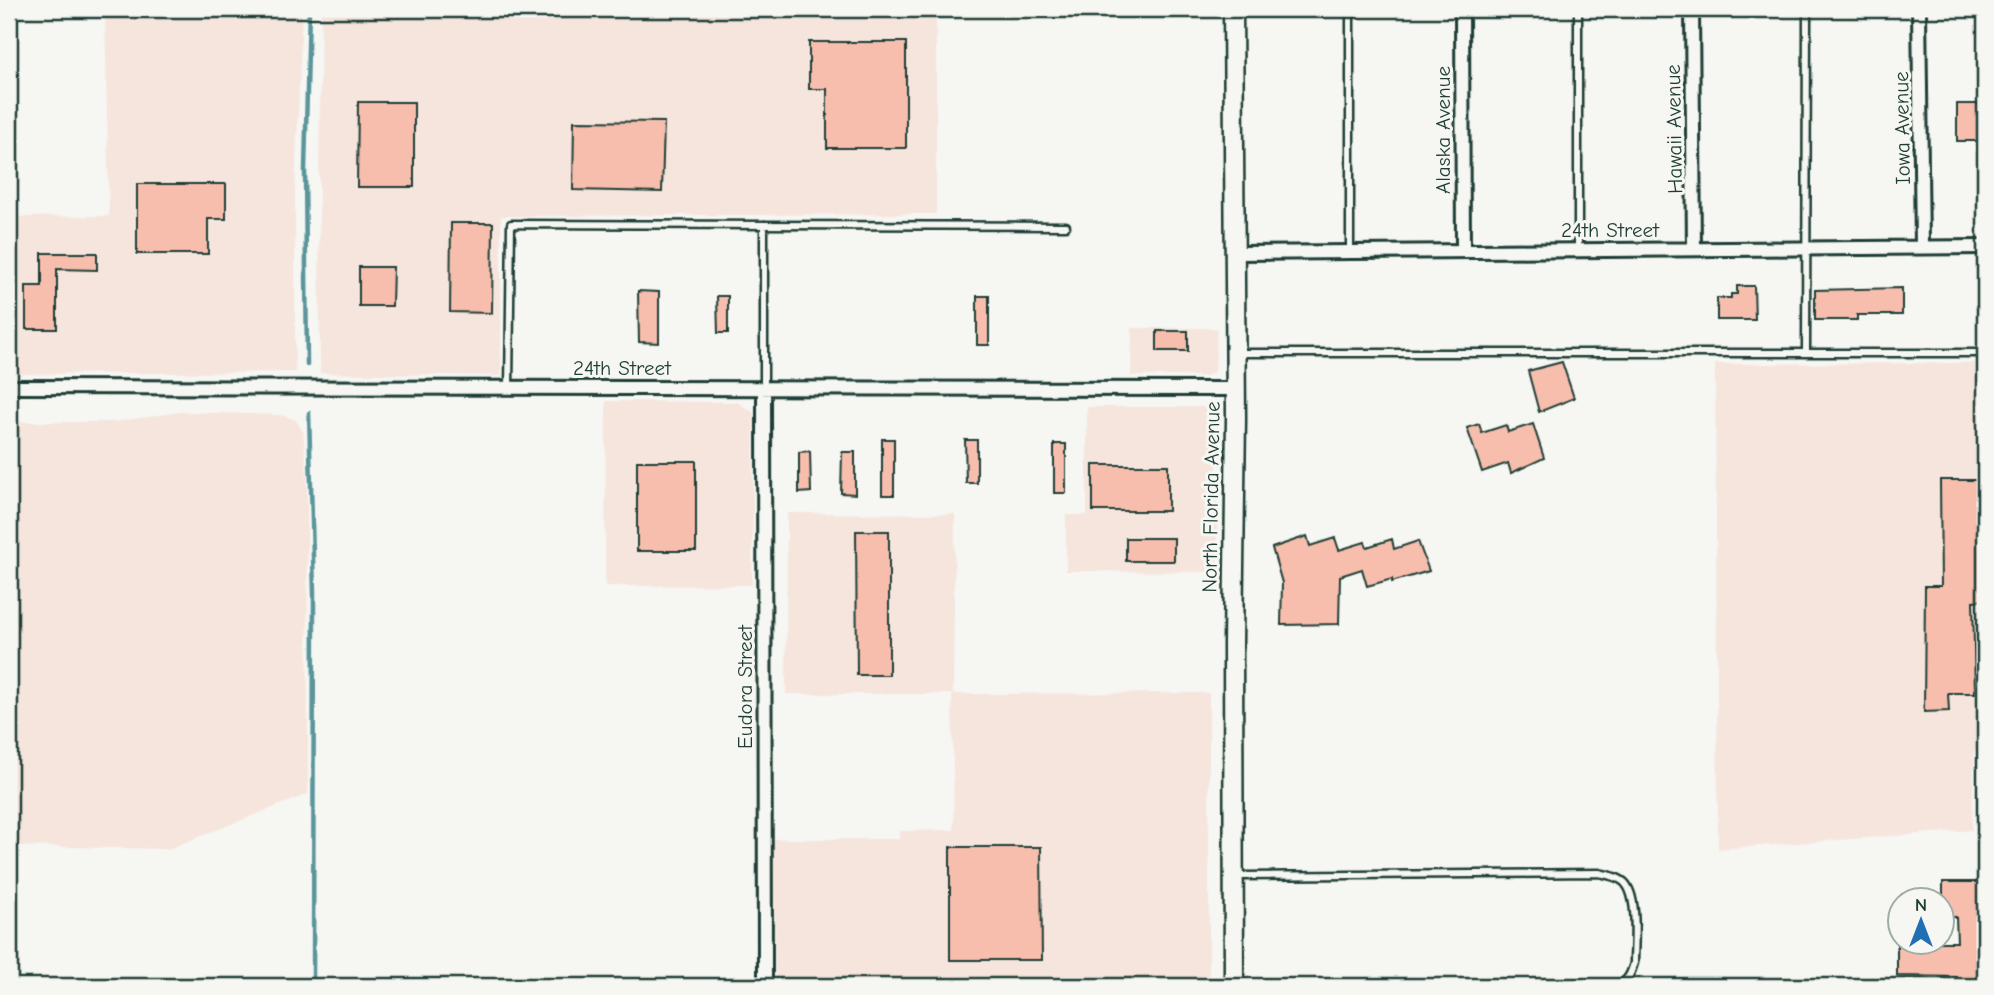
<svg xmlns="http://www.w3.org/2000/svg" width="1994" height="995" font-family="'Comic Neue',sans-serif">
<rect width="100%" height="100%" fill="#f6f6f2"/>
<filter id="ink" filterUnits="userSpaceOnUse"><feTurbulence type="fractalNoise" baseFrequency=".0143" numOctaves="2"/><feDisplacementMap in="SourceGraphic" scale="14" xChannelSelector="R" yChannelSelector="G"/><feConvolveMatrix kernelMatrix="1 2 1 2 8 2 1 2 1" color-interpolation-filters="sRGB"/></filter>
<g filter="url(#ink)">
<path fill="#f6e5dd" d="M105,9H302L295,189V372L9,374V217L109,216Z
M321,9H936V214L501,216V376L320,373L319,187Z
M1132,328H1217L1215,371L1206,376H1131Z
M1985,363V750L1974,751L1972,830L1718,849L1715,364Z
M606,401L737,402L754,413L752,585L605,586Z
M1087,407H1204L1217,415V572L1066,571V515H1087Z
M180,412L281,415L296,420L303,432L307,472L308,794L168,849L9,846V422H114Z
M787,513L955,514L953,694L1209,693V986H775L774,839H899V831L954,830L952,694H786Z"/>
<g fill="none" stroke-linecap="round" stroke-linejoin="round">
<path stroke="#5a959b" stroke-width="4.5" d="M307,365L305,170L309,9
M309,413L314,592L313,986"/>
</g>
<path fill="#f7bead" stroke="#1f3d34" stroke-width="2" d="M809,42H906V148H827V89H809Z
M358,102H414V187H357Z
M1957,104H1985V141H1957Z
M574,121L664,122L662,192L573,190Z
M137,184H226V219H208V254H137Z
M451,223H493L492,313L450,312Z
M42,253H97V270L57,269V329H26V286H42Z
M359,267H393L392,306H359Z
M1737,286H1754L1755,320H1717V298H1731V294H1737Z
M1902,288V315H1857V320H1815V290Z
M638,291L659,292V343L639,342Z
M717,296H728V333H718Z
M977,296H989V345H977Z
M1157,331H1188V351H1157Z
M1562,362L1574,398L1539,412L1528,371Z
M1479,424L1482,433L1506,425L1508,432L1533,424L1544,458L1511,473L1508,463L1482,472L1467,428Z
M882,439H894V495H882Z
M965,440H977V483H966Z
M1054,444H1066V493H1054Z
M810,451L811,492L799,493V452Z
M842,452H855V494L841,493Z
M637,461H696V551H637Z
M1093,465H1168V511H1093Z
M1940,480H1985V600L1973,601L1975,693H1948L1949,711L1924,712L1925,586H1941Z
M856,531H889V675H857Z
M1307,536L1310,546L1335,538L1339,550L1365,542L1367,547L1392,539L1394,549L1418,541L1429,571L1392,582V579L1367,586L1362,569L1340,576L1339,624L1281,625L1282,583L1272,548Z
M1126,538H1174V561H1126Z
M950,847H1041L1042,960H950Z
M1943,882H1985V986H1957V977L1897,976V942H1957L1956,917H1943Z"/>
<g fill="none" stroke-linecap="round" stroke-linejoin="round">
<g stroke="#1f3d34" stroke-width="11">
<path id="service" d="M1350,9V253
M1578,9V249
M1806,352L1807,9
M1238,353H1985
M509,388L511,224L1066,226
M764,388V225
M1235,876L1599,873C1607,875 1617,876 1624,882C1639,896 1634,944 1634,963C1631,973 1628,981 1619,986"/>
</g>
<g stroke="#1f3d34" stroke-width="18">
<path id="minor" d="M1462,9L1463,250
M1692,9L1694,249
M1919,9L1922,246
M1234,253L1985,247
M9,387L1235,389
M764,388L765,986"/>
</g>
<g stroke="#1f3d34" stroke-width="23">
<path id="secondary" d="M1233,9L1236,418L1233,644L1234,986"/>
</g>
<use href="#service" stroke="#f6f6f2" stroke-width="6"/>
<use href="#minor" stroke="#f6f6f2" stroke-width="12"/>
<use href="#secondary" stroke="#f6f6f2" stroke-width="18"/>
</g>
</g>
<g text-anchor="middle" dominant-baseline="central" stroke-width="6" stroke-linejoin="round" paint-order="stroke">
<g font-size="21" fill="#1f3d34" stroke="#f6f6f2">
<text transform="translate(1902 128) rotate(-91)">Iowa Avenue</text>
<text transform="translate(1674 129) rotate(-91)">Hawaii Avenue</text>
<text transform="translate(1443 130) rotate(-90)">Alaska Avenue</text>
<text x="1610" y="230">24th Street</text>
<text x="622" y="368">24th Street</text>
<text transform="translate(1211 497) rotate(-89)">North Florida Avenue</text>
<text transform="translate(745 687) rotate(-90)">Eudora Street</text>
</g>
</g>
<rect width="1994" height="995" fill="none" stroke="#f6f6f2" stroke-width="35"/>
<rect x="18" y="18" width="1959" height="960" fill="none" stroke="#1f3d34" stroke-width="2.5" filter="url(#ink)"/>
<g transform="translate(1921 921)"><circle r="33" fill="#f6f6f2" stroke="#a0aca6" stroke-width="2"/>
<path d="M0-5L12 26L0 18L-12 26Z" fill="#1f6fb2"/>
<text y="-10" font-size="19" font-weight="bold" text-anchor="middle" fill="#1f3d34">N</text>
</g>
</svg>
